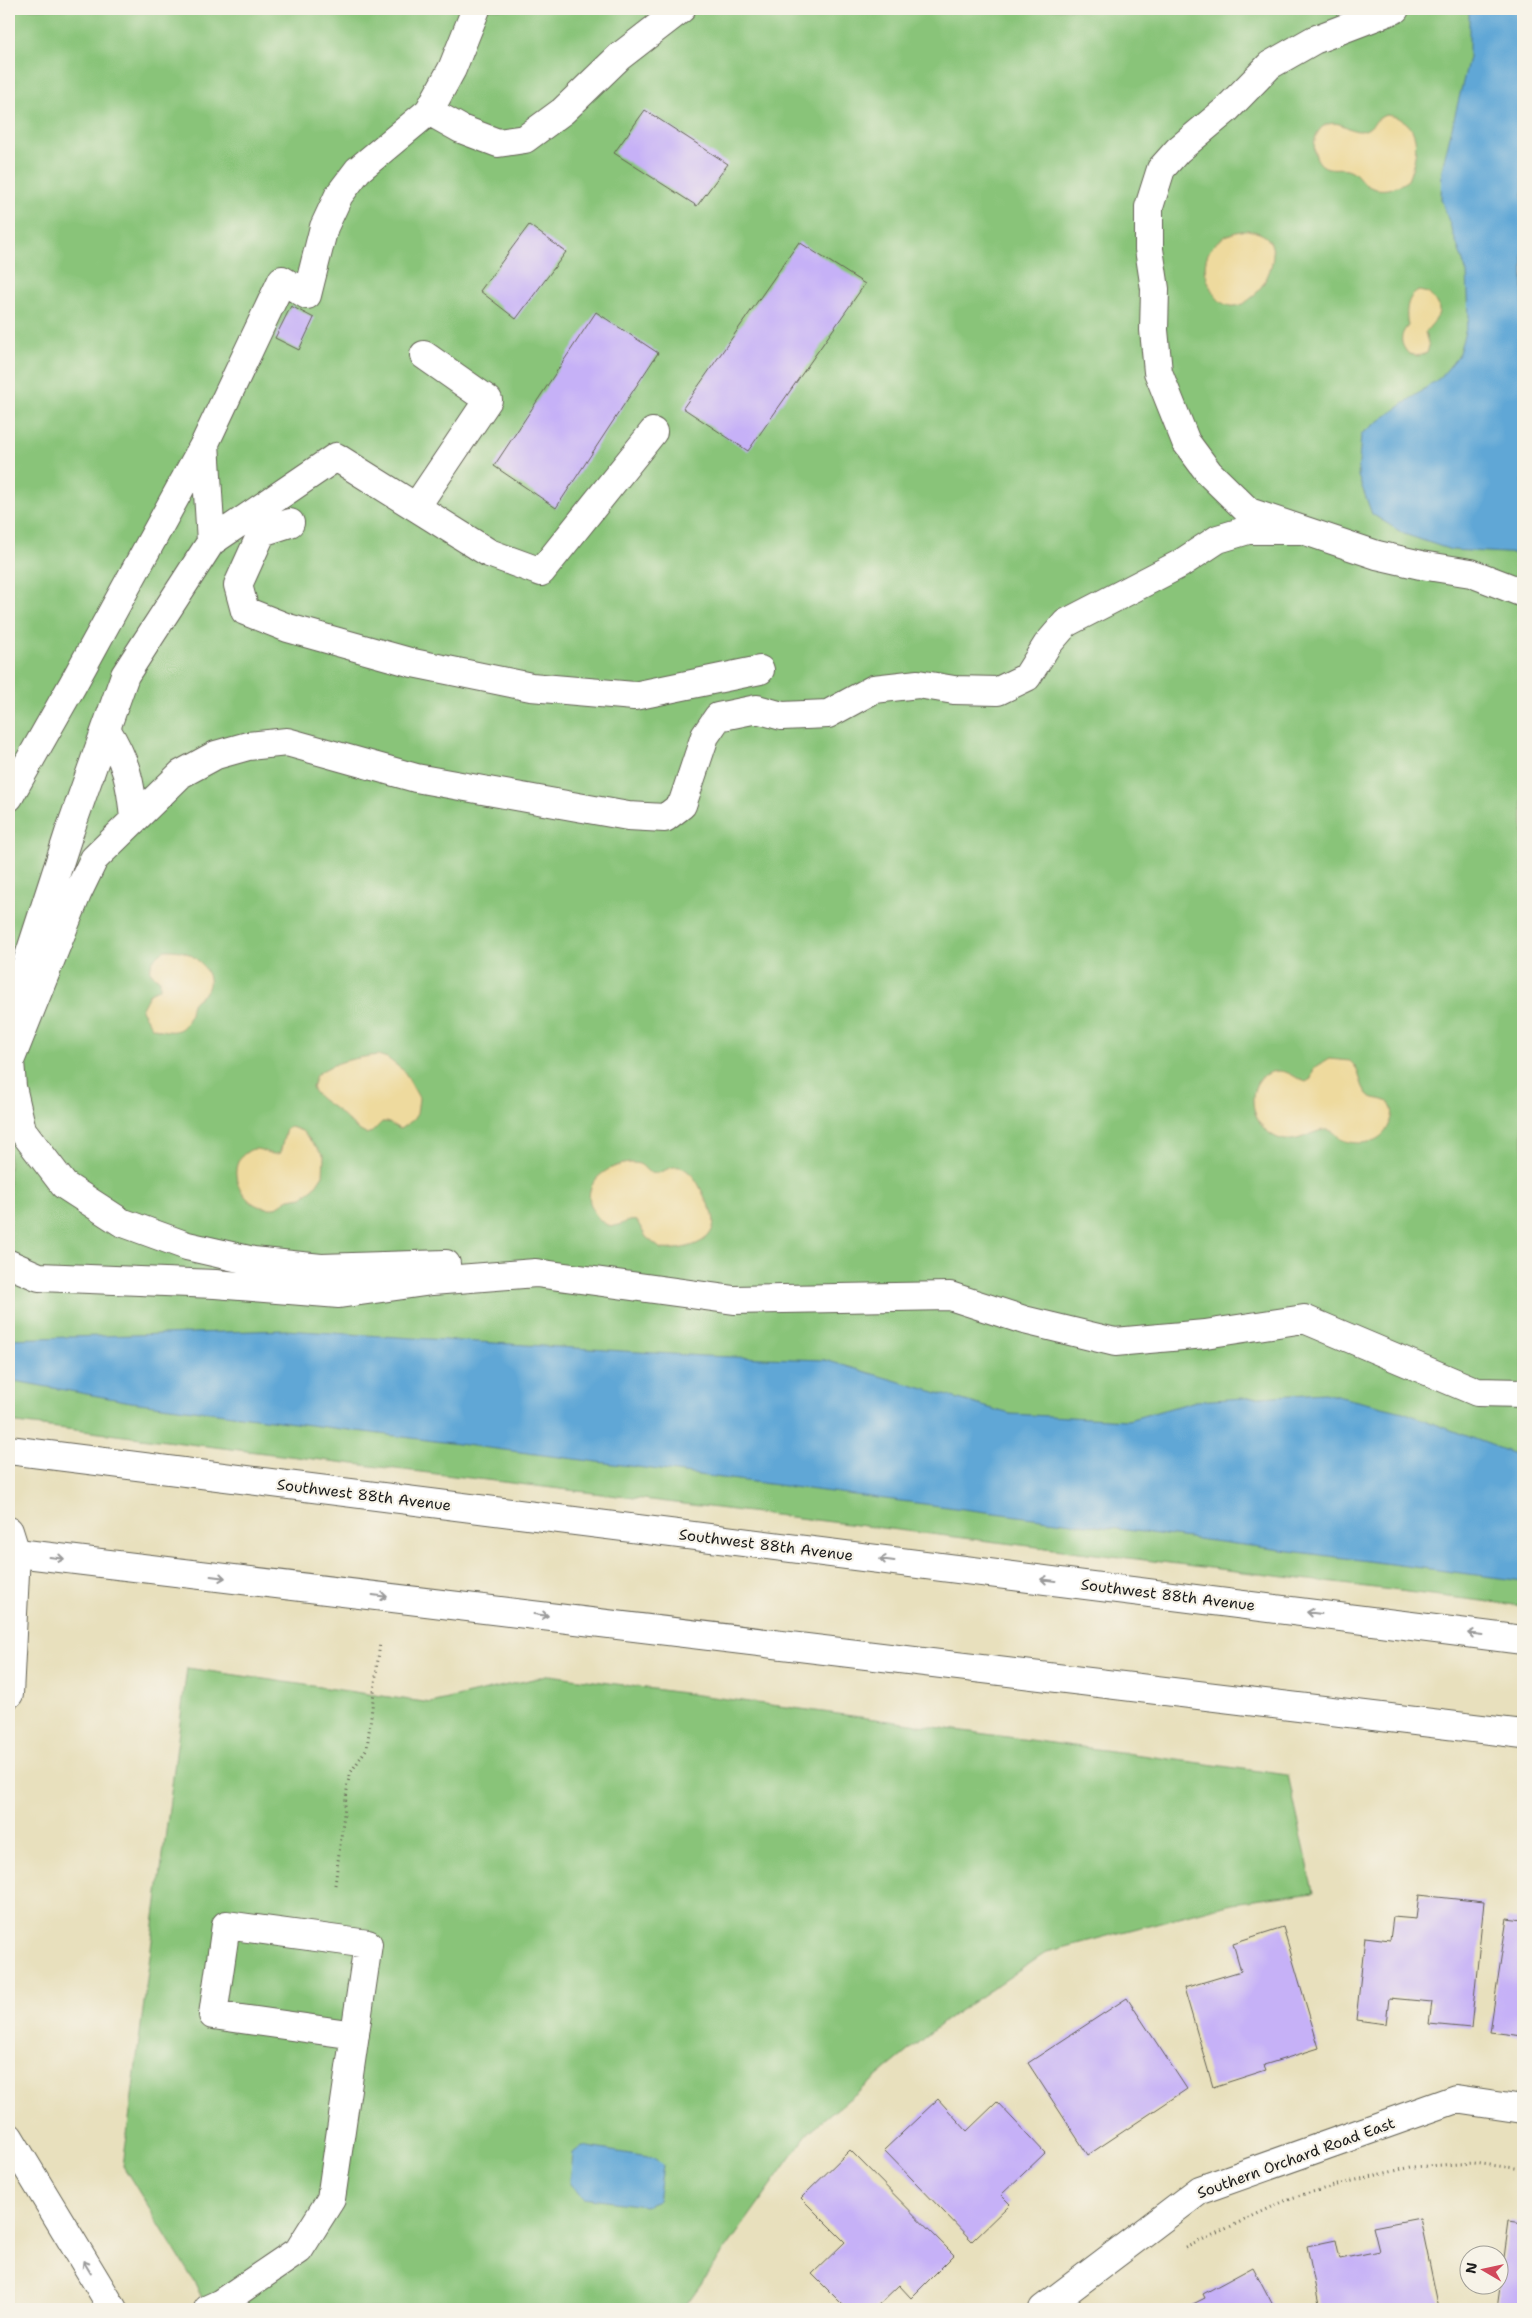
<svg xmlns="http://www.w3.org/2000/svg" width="1532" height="2318" font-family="'Shantell Sans',sans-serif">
<rect width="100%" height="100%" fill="#f7f3e8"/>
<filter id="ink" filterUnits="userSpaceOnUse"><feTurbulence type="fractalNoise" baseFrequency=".02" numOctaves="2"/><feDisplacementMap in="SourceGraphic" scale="10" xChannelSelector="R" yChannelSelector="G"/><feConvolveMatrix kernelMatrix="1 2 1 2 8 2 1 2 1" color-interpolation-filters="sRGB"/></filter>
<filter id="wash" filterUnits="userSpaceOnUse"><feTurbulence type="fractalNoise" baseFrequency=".0096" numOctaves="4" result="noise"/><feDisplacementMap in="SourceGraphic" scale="20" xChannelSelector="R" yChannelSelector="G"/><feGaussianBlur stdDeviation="1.12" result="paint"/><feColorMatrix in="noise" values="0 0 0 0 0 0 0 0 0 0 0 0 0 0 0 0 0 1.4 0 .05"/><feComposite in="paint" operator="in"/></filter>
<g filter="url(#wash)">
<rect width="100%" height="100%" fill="#e8e0bd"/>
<path fill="#89c479" stroke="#52704a" d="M9,9H1523V1606L9,1422Z
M187,1668L431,1703L550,1675L1288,1775L1314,1892L1232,1903L1047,1952L947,2019L810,2131L683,2309H207L195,2283L123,2166Z"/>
<path fill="#eeda9e" stroke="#857b5d" d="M1386,115C1423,119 1419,153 1408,180C1394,190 1376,194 1363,182C1359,178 1356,173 1352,171C1342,165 1331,172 1322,165C1310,155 1312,129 1328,124C1342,120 1349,132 1361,131C1372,130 1375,118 1386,115Z
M1247,230C1256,232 1265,233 1270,242C1286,268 1233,343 1209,284C1196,254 1218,233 1247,230Z
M1419,291L1428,293C1448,313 1437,316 1425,333L1429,346L1427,353L1418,356L1409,354C1400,345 1399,335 1408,326C1406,314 1405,297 1419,291Z
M165,950C171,950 179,950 184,952C197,956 214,974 208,988C205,996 196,997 192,1004C190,1009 191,1014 188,1019C182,1036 165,1032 152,1027L141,1010L150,993L160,988V980L151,973C149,961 156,956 165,950Z
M378,1055L387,1058L404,1071L419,1098L417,1114L413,1120L400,1129L387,1122H382L372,1132L366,1134C355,1129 350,1122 341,1114C331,1104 319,1101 312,1088L316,1075C335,1061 355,1058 378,1055Z
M1329,1059L1350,1061C1361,1070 1359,1086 1368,1095C1375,1101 1387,1097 1391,1106C1394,1113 1392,1119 1389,1125C1381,1145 1357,1146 1340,1139C1321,1110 1296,1163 1263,1127C1247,1110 1249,1072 1278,1071C1290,1071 1296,1079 1306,1082L1311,1079L1314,1068Z
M291,1127L302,1131L324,1156L323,1175L315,1187L302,1197L289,1199L275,1208C268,1208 262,1208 256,1205C238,1196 226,1165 247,1152C259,1143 268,1158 280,1153L286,1129Z
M630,1163C633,1163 638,1163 641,1165C646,1169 649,1175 657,1173C667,1171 675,1162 686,1170C696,1177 700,1187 705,1198C707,1203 712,1210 713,1215C720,1244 681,1251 661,1249L646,1237L637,1221C626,1218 619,1229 608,1225C602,1223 597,1217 594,1212C578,1185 606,1165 630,1163Z"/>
<path fill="#60a7d6" stroke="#3e6279" d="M1469,9H1523V554L1451,550L1404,534L1372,514L1358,476L1361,434L1441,377L1458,356L1469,318L1467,273L1441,199L1442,169L1469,57Z
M285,1330L703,1356L825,1360L1010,1414L1128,1420L1196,1401L1324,1393L1403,1412L1523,1457V1581L131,1402L9,1380V1339Z
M582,2146L654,2158L663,2166L658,2201L645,2206L583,2198L570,2184L573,2153Z"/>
<g id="blocks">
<path fill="#c6b1f7" d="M645,110L728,164L697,206L614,153Z
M529,225L566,252L516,319L480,291Z
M799,242L865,284L748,451L683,408Z
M291,306L314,318L299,350L275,338Z
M596,312L658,353L556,508L494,466Z
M1419,1895L1484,1902L1471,2028L1429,2024L1432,2002L1389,1998L1386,2024L1356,2020L1365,1937L1390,1940L1393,1917L1416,1919Z
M1507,1918L1523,1920V2036L1490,2032Z
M1283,1927L1319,2048L1264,2065L1266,2070L1213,2087L1184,1988L1241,1971L1233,1943Z
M1127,1998L1187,2089L1088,2155L1028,2063Z
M938,2099L967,2131L997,2102L1045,2153L1001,2195L1010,2204L972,2241L884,2150Z
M850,2150L954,2255L911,2298L899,2285L874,2309H847L812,2274L845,2242L801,2198Z
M1420,2218L1439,2309H1320L1307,2246L1336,2240L1340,2259L1379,2251L1373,2227Z
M1509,2221L1523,2223V2309H1497Z
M1253,2267L1275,2309H1183L1205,2298L1203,2294Z"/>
</g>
</g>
<g filter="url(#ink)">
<use href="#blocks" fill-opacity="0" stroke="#636154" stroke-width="1"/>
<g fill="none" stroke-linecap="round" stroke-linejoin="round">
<g stroke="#636154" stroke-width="30">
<path id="minor" d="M1395,9L1314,40L1270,65L1226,110L1178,150L1161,169L1149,207V249L1155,289L1154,330L1158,372L1186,442L1209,473L1249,512L1377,555L1421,565L1471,573L1523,593
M429,111L461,129L498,143L525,139L563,111L619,57L681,9
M205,443L211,542
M416,507L488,400L424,355
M290,523L262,532L238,585L245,611L288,628L413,663L531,687L634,696L760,670
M106,729C126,761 131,782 134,819
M9,797L73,684L205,443L282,280L307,295L324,227L339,195L358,170L429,111L452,69L476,9
M9,1018L69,833L125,675L211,542L336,457L489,553L541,572L653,432
M9,1264L39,1277L215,1284L339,1294L432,1281L536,1273L734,1300L950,1296L1024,1320L1115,1342L1205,1334L1304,1319L1477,1392L1523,1393
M446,1264L321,1268L253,1261L187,1246L121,1222L64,1185L22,1130L12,1087L10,1061L77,894L94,859L181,774L216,755L248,746L287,742L416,778L628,816L665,818L682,805L705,736L718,717L757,709L782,716L828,714L874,689L918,684L954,690L998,691L1027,677L1047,645L1066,623L1180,564L1218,539L1248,530H1299
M9,1531L16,1553L9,1694
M9,2137L113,2309
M208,2309L221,2303L299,2250L331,2199L368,1944L226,1925L213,2015L355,2035
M1043,2309L1200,2190L1456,2099L1523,2109"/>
</g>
<g stroke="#636154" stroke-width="30">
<path id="major" d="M9,1450L1523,1640
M9,1552L1523,1734"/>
</g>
<path stroke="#636154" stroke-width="3" stroke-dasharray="1 4" stroke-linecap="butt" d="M335,1885L348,1782L351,1772L367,1748L380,1643
M1185,2248L1291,2198L1348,2182L1411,2167L1474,2163L1523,2169"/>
<use href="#minor" stroke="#fff" stroke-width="28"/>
<use href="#major" stroke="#fff" stroke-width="28"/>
</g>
<defs><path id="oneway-shaft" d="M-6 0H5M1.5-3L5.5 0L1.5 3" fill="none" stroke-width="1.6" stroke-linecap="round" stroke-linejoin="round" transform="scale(1.25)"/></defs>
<g stroke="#999">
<use href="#oneway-shaft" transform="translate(57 1558) rotate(7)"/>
<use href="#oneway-shaft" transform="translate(887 1560) rotate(-173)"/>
<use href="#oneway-shaft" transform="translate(218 1577) rotate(7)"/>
<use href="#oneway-shaft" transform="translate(1048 1580) rotate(-173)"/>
<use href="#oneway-shaft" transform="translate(380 1596) rotate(7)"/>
<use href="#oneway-shaft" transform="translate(1314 1613) rotate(-173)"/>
<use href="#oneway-shaft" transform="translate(541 1615) rotate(7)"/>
<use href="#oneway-shaft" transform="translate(1475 1634) rotate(-173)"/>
<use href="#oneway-shaft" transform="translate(87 2267) rotate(-121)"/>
</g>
</g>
<g text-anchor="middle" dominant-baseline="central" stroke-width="4.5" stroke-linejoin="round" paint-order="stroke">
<g font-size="15" fill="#1c1c1c" stroke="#f7f3e8">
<text transform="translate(364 1495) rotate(7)">Southwest 88th Avenue</text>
<text transform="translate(766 1545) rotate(7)">Southwest 88th Avenue</text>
<text transform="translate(1168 1595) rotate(7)">Southwest 88th Avenue</text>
<text transform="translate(1296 2158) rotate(-20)">Southern Orchard Road East</text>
</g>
</g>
<rect width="1532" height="2318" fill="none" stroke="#f7f3e8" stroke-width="30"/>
<g transform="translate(1484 2270) rotate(279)"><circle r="24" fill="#f7f3e8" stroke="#9f9d96"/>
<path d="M0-4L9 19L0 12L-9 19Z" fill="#d1495b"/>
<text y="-8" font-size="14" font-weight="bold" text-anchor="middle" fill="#1c1c1c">N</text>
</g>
</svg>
